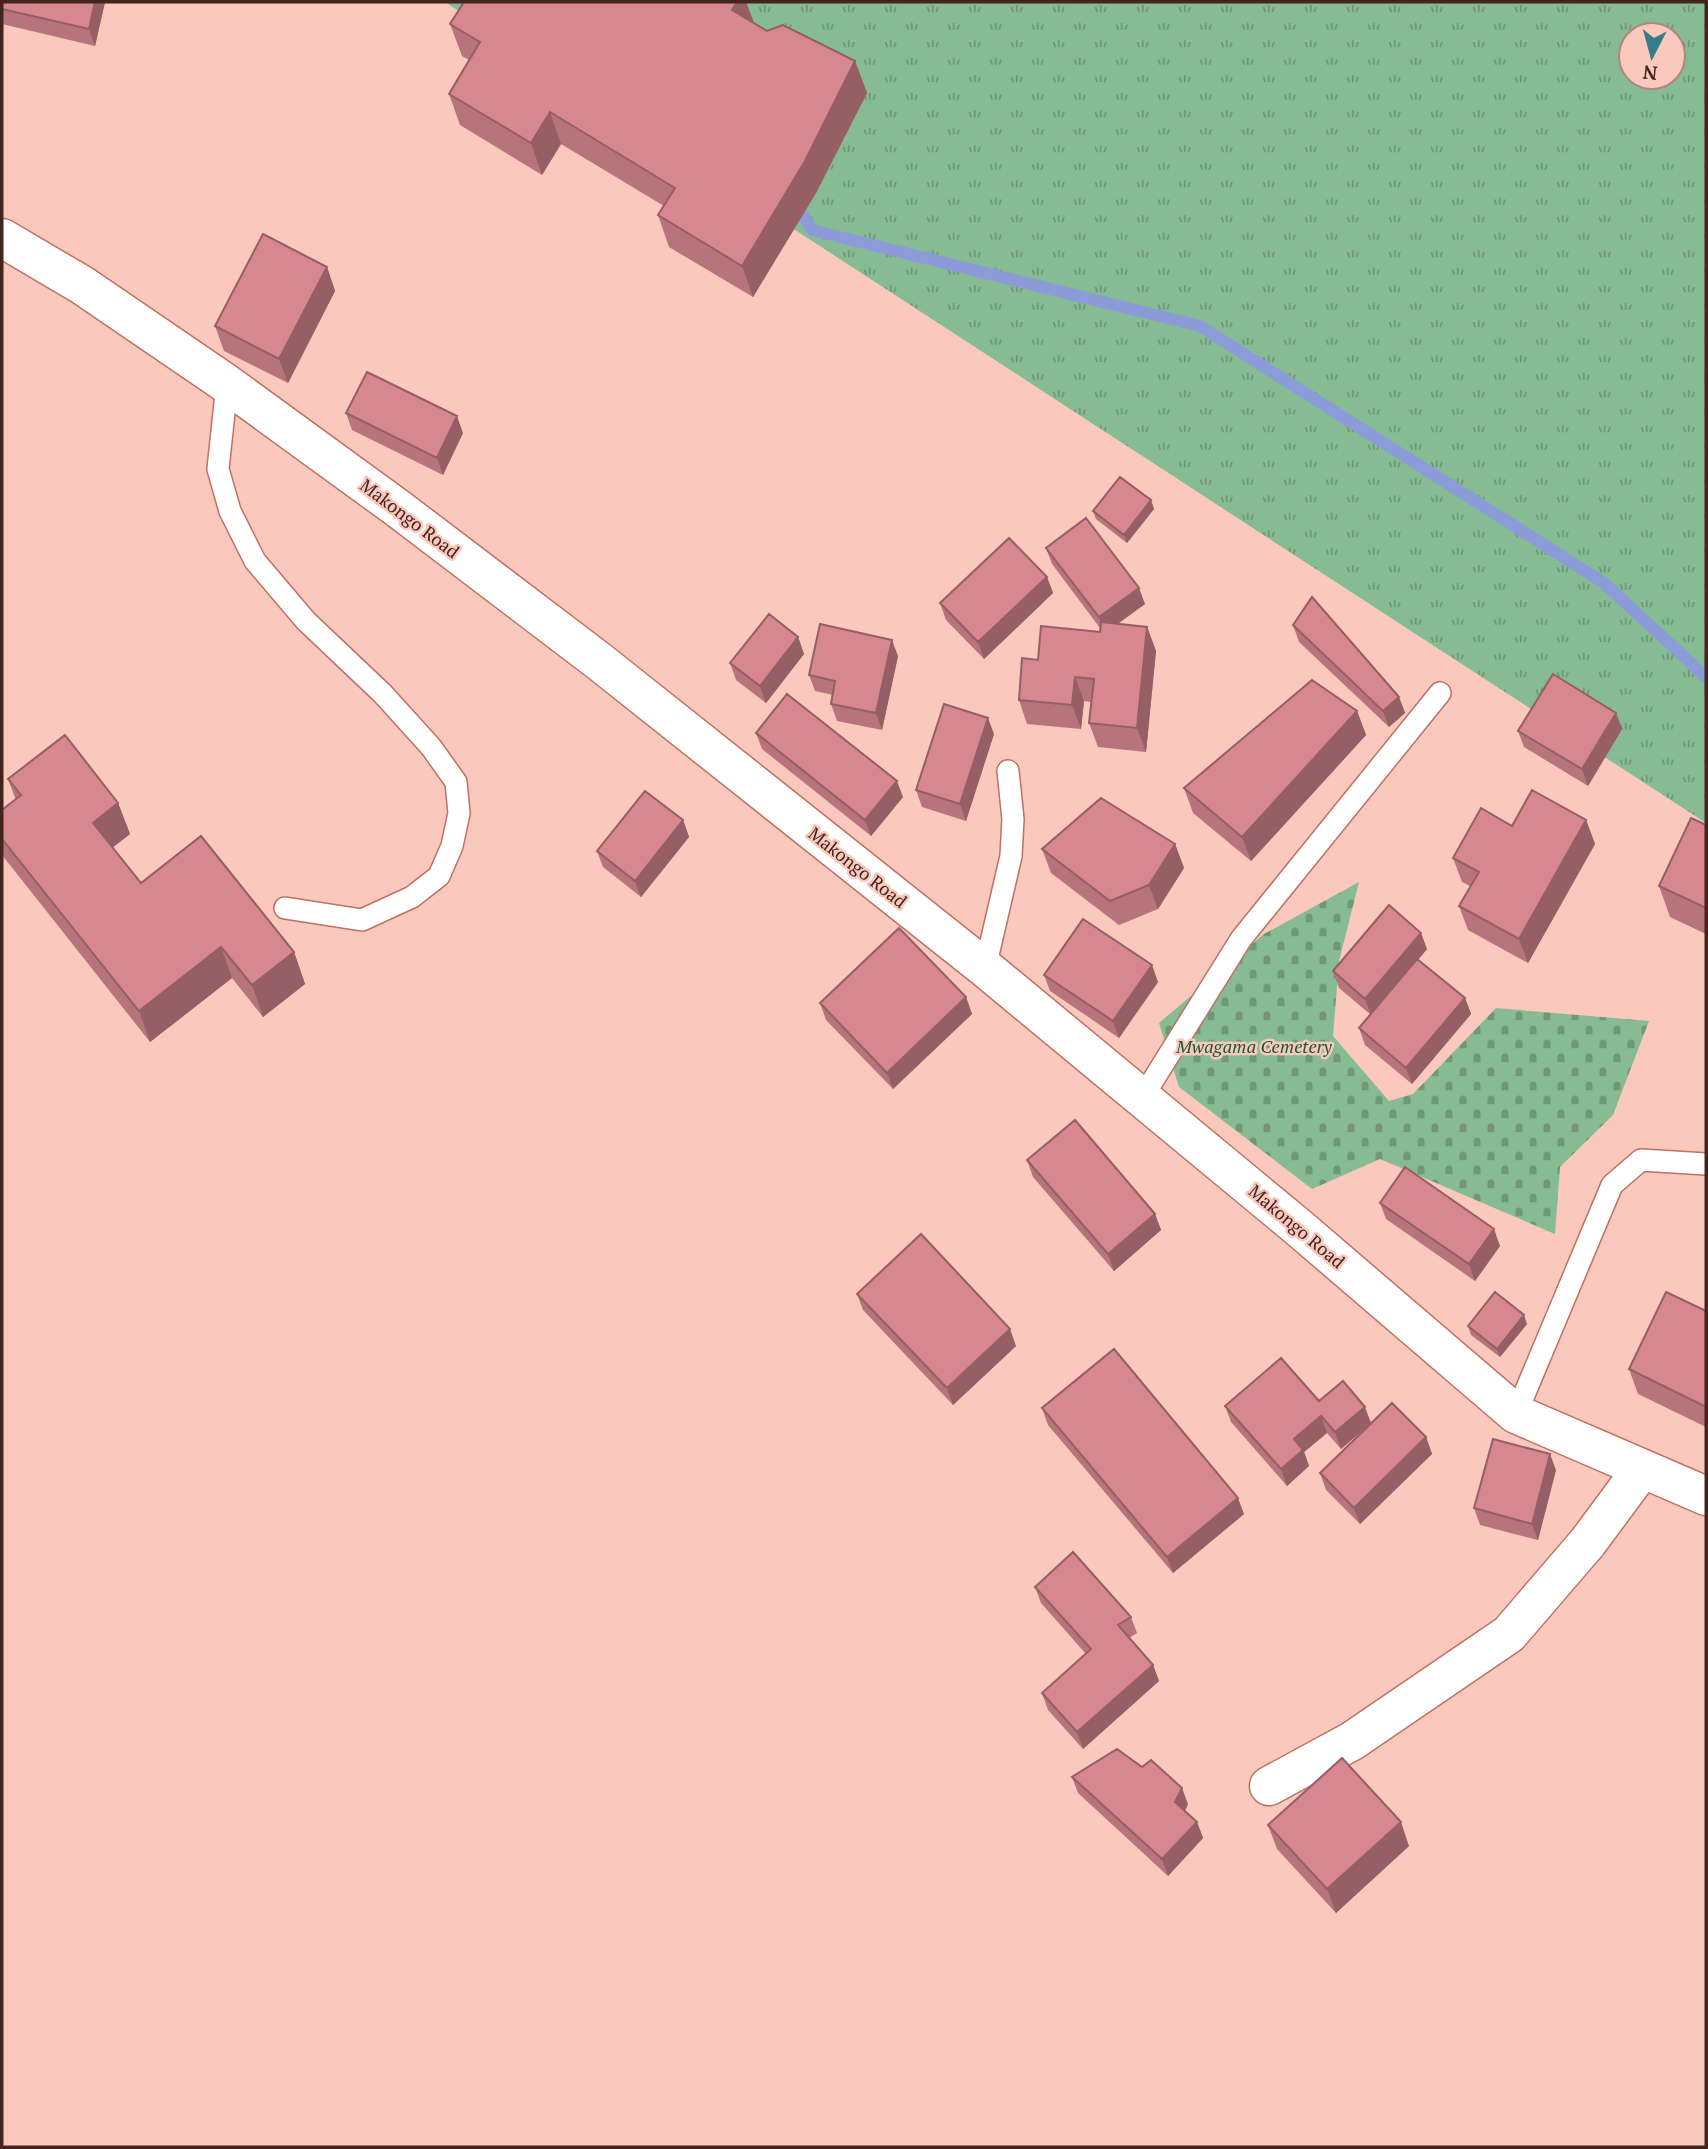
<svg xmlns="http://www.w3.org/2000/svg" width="1708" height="2149" font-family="'PT Serif',serif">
<defs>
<pattern id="grass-tufts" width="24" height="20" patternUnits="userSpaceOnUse" patternTransform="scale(1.75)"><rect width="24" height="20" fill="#87bb94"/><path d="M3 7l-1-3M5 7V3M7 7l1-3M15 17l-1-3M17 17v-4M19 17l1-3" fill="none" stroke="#709878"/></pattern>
<pattern id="cemetery-stones" width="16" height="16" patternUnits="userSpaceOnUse" patternTransform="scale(1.75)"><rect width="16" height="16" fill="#87bb94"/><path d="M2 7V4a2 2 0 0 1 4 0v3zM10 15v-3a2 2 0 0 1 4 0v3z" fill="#709878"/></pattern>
</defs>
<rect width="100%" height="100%" fill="#fac8bd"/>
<path fill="url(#grass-tufts)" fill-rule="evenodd" d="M445,2H1706V823ZM1631,35H1673V77H1631Z"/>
<path fill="url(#cemetery-stones)" d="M1359,882L1339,961L1333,1036L1389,1101L1413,1094L1496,1008L1649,1021L1613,1115L1560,1167L1555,1234L1380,1159L1312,1189L1179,1087L1159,1023L1264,934Z"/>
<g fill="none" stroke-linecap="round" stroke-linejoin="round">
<path stroke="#8b9cd9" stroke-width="12" d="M795,203L812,230L1200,326L1604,583L1706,677"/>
<g stroke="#bd7263" stroke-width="24">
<path id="lane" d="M227,384L218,469L230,511L255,561L306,621L383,694L431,747L456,782L459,813L452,846L439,876L412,897L362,920L285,908
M985,968L1011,856L1013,819L1008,771
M1142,1098L1241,939L1440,693
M1516,1414L1612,1185L1641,1160L1706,1164"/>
</g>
<g stroke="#bd7263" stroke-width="41">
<path id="street" d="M1269,1786L1352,1741L1509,1634L1588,1542L1642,1469"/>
</g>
<g stroke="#bd7263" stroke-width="41">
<path id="secondary" d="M2,238L82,285L227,384L396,507L600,662L985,968L1298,1227L1516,1414L1706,1496"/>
</g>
<use href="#lane" stroke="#fff" stroke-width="21"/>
<use href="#street" stroke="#fff" stroke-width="38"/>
<use href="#secondary" stroke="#fff" stroke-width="38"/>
</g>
<path fill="#b8747c" d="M2,2H105L95,46L2,24Z
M464,2H746L754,23L767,31L855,61L867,93L816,193L753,297L669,247L658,215L664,206L561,144L542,175L460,125L449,94L469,60L462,56L450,24Z
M327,267L335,291L288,383L224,351L215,326Z
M346,413L463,433L443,475L352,430Z
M1151,500L1154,509L1127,543L1096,519L1093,511Z
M1046,548L1145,604L1118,624L1147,627L1156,651L1146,752L1098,747L1089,723L1091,702L1084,701L1081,729L1027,724L1019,700L1100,632V628L1052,564Z
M1047,577L1053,593L984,659L946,620L940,603Z
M1293,625L1399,697L1405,713L1389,727L1299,642Z
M798,637L804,654L766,703L736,680L730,663Z
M898,656L882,730L837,721L831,704L833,695L815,691L809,675Z
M1357,711L1366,735L1251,861L1193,813L1184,788Z
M1622,729L1588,786L1524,747L1518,731Z
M756,733L903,797L871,836L762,749Z
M994,734L966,821L922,807L916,790Z
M8,779L118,803L130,834L112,848L141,883L294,952L305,984L263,1017L232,978L150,1042L2,855V810L16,800Z
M683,820L689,837L641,897L603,867L597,851Z
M1586,820L1595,844L1528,963L1468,930L1459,906L1470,886L1462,882L1453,858L1512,826Z
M1706,825V934L1670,917L1659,886Z
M1175,844L1184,868L1158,909L1119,925L1051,873L1042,849Z
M1427,949L1418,960L1465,998L1471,1014L1412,1084L1365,1045L1359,1028L1371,1015L1339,988L1333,971Z
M1044,975L1158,982L1119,1038L1050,991Z
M966,997L972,1014L893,1089L826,1020L820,1003Z
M1027,1160L1155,1214L1161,1230L1114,1271L1033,1177Z
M1380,1203L1500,1246L1475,1281L1386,1219Z
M857,1294L1016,1346L953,1405L863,1310Z
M1706,1311V1427L1638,1394L1629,1369Z
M1527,1324L1500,1357L1471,1335L1468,1326Z
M1319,1401L1371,1423L1426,1437L1432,1454L1360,1524L1326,1490L1320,1473L1369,1425L1341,1449L1327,1433L1304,1452L1309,1466L1287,1486L1231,1422L1225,1406Z
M1042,1408L1244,1514L1173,1573L1048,1425Z
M1556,1470L1538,1540L1480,1525L1474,1508Z
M1035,1587L1131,1617L1137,1633L1129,1638L1153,1665L1159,1681L1083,1749L1048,1710L1042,1693L1086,1654L1041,1603Z
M1072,1777L1188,1804L1185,1811L1197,1822L1203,1838L1168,1876L1078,1793Z
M1268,1825L1409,1846L1336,1913L1277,1849Z"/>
<path fill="#965e65" d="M95,2H105L95,46L89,29Z
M737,2H746L754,23L732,10Z
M855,61L867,93L816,193L753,297L742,266Z
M550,112L561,144L542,175L531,143Z
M327,267L335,291L288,383L279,359Z
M457,416L463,433L443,475L437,458Z
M1151,500L1154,509L1127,543L1124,535Z
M1047,577L1053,593L984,659L978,642Z
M1139,588L1145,604L1104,633L1099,617Z
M1147,627L1156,651L1146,752L1137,728Z
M798,637L804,654L766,703L760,686Z
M892,640L898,656L882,730L876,713Z
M1075,677L1084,701L1081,729L1072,705Z
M1399,697L1405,713L1389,727L1383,711Z
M1357,711L1366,735L1251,861L1242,837Z
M1616,713L1622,729L1588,786L1582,769Z
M988,718L994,734L966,821L960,804Z
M897,781L903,797L871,836L865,820Z
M118,803L130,834L104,854L93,823Z
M683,820L689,837L641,897L635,881Z
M1586,820L1595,844L1528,963L1519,939Z
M1175,844L1184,868L1158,909L1149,885Z
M1421,933L1427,949L1371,1015L1365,999Z
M221,947L232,978L150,1042L139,1011Z
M294,952L305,984L263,1017L252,985Z
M1152,965L1158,982L1119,1038L1113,1021Z
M966,997L972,1014L893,1089L887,1073Z
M1465,998L1471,1014L1412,1084L1406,1068Z
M1155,1214L1161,1230L1114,1271L1108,1254Z
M1494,1229L1500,1246L1475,1281L1469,1264Z
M1524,1315L1527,1324L1500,1357L1497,1349Z
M1010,1329L1016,1346L953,1405L947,1388Z
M1365,1407L1371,1423L1341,1449L1335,1432Z
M1321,1416L1327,1433L1304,1452L1309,1466L1287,1486L1281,1469L1294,1439Z
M1426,1437L1432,1454L1360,1524L1354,1508Z
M1550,1454L1556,1470L1538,1540L1532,1524Z
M1238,1498L1244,1514L1173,1573L1167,1557Z
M1153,1665L1159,1681L1083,1749L1077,1732Z
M1182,1788L1188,1804L1181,1818L1175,1802Z
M1197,1822L1203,1838L1168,1876L1162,1859Z
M1401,1822L1409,1846L1336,1913L1327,1889Z"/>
<path fill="#d68790" stroke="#965e65" stroke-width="2" d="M2,2H95L89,29L2,9Z
M464,2H737L732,10L767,31L783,25L855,61L805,161L742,266L658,215L675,188L550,112L531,143L449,94L480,42L450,24Z
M263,234L327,267L279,359L215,326Z
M367,372L457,416L437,458L346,413Z
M1120,477L1151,500L1124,535L1093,511Z
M1086,518L1139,588L1099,617L1046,548Z
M1009,538L1047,577L978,642L940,603Z
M1312,597L1399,697L1383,711L1293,625Z
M769,614L798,637L760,686L730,663Z
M1101,622L1147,627L1137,728L1089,723L1094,679L1075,677L1072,705L1019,700L1022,658L1038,660L1041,626L1100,632Z
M820,624L892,640L876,713L831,704L835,681L809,675Z
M1553,674L1616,713L1582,769L1518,731Z
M1312,680L1357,711L1242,837L1184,788Z
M787,694L897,781L865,820L756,733Z
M944,704L988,718L960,804L916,790Z
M65,735L118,803L93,823L141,883L201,836L294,952L252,985L221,947L139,1011L2,839V810L21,795L8,779Z
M1532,790L1586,820L1519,939L1459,906L1479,872L1453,858L1481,808L1512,826Z
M645,791L683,820L635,881L597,851Z
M1101,798L1175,844L1149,885L1110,901L1042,849Z
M1691,818L1706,825V908L1659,886Z
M1389,905L1421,933L1365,999L1333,971Z
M1083,919L1152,965L1113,1021L1044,975Z
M899,928L966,997L887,1073L820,1003Z
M1417,959L1465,998L1406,1068L1359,1028Z
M1075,1120L1155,1214L1108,1254L1027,1160Z
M1405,1167L1494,1229L1469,1264L1380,1203Z
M921,1234L1010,1329L947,1388L857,1294Z
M1495,1292L1524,1315L1497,1349L1468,1326Z
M1666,1292L1706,1311V1407L1629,1369Z
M1114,1349L1238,1498L1167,1557L1042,1408Z
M1281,1358L1319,1401L1343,1381L1365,1407L1335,1432L1321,1416L1294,1439L1303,1450L1281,1469L1225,1406Z
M1392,1403L1426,1437L1354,1508L1320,1473Z
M1493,1439L1550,1454L1532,1524L1474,1508Z
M1073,1552L1131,1617L1118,1625L1153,1665L1077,1732L1042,1693L1091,1649L1035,1587Z
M1117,1749L1142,1767L1151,1760L1182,1788L1175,1802L1197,1822L1162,1859L1072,1777Z
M1342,1758L1401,1822L1327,1889L1268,1825Z"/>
<g text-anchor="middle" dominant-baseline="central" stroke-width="5" stroke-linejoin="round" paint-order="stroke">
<g font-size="18" fill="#43241e" stroke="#fac8bd">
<text transform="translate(410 518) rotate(37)">Makongo Road</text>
<text transform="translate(858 867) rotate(38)">Makongo Road</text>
<text transform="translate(1297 1226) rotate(40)">Makongo Road</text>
</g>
<g font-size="18" font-style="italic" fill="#145b30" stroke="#fac8bd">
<text x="1254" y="1046">Mwagama Cemetery</text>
</g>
</g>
<rect width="1708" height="2149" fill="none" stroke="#43241e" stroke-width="7"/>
<g transform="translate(1652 56) rotate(186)"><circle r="33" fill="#fac8bd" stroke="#b1867d" stroke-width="2"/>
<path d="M0-5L12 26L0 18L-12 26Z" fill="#367c89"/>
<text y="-10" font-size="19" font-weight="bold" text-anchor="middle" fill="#43241e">N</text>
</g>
</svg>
